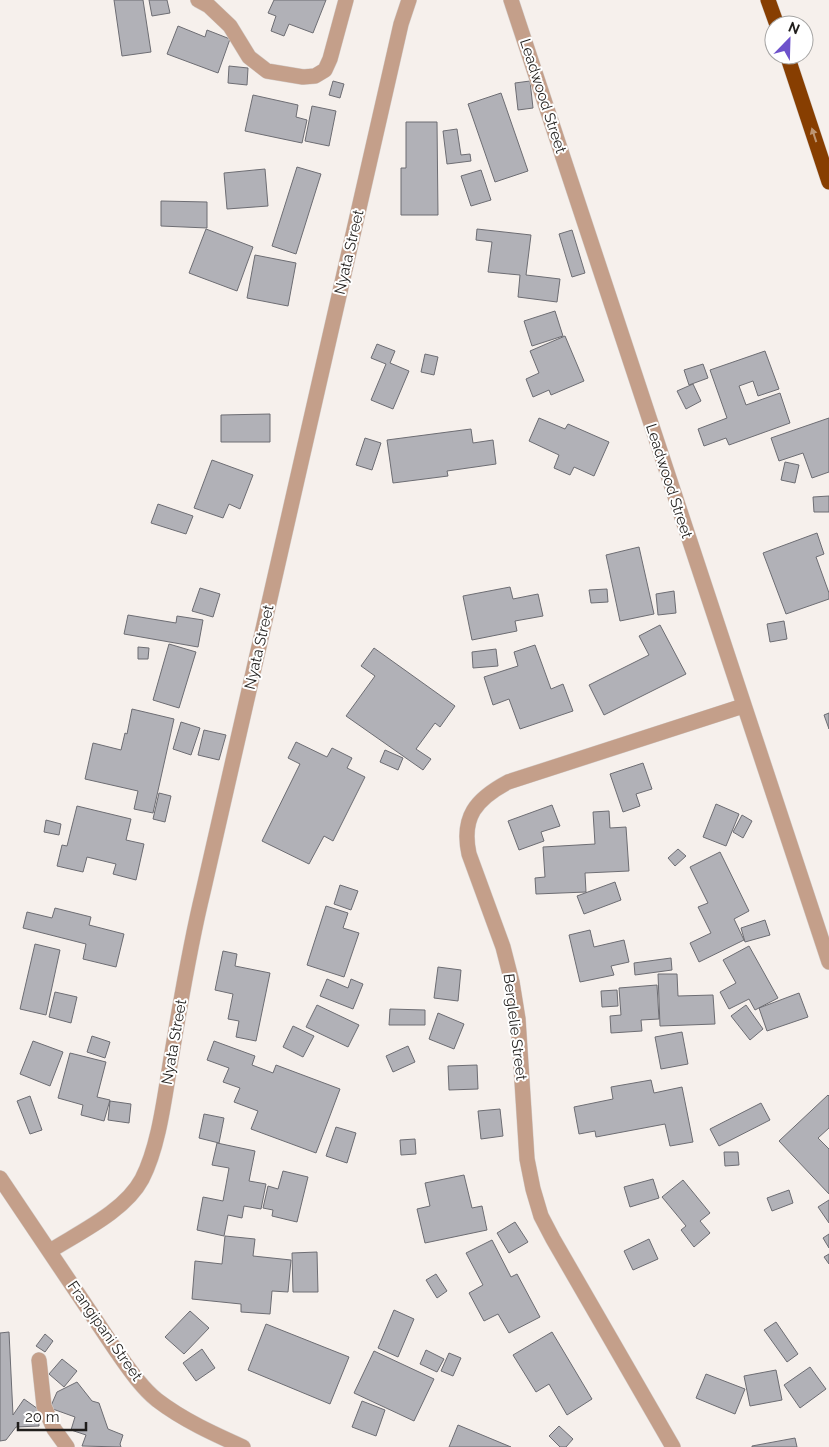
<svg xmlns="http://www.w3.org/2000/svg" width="829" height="1447" font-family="Raleway,sans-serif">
<rect width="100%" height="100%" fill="#f6f0ec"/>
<path fill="#b1b1b7" stroke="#6d6d73" d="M114,0H143L151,52L122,56Z
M149,0H167L170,13L152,16Z
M274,0H326L313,33L289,24L284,36L271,31L276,16L268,13Z
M178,26L205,37L207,30L230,39L218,73L167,54Z
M229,66L248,68L247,85L228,83Z
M333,81L344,84L340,98L329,95Z
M530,81L533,108L518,110L515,83Z
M501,93L528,171L495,182L468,104Z
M253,95L298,105L296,117L307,120L302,143L245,131Z
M312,106L336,111L329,146L305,141Z
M406,122H437L438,215H401V168H406Z
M457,129L461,155L470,154L471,161L447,164L443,131Z
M297,167L321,174L296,254L272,246Z
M265,169L268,206L227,209L224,173Z
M481,170L491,200L471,206L461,176Z
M161,201L207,202V228L161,226Z
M206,229L253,247L237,291L189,273Z
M477,229L531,235L526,275L560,279L557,302L518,297L520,275L488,272L492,242L476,240Z
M572,230L585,273L572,277L559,234Z
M255,255L296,263L288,306L247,298Z
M555,311L563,336L532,346L524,321Z
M565,336L584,381L551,395L549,390L533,397L526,379L539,373L530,351Z
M377,344L395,351L390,363L409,371L393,409L371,400L386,364L371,358Z
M765,351L779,389L758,396L753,381L739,386L746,405L780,393L790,423L729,445L726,438L704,446L698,429L727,418L710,370Z
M425,354L438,357L434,375L421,372Z
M703,364L708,378L689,385L684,370Z
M693,384L701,401L686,409L677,391Z
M270,414V442H221V415Z
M539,418L565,429L568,424L609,442L594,476L574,467L570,475L554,468L559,455L529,441Z
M829,418V472L812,478L803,453L779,461L771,438Z
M471,429L473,443L493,440L496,464L447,471L448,476L393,483L387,440Z
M365,438L381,443L372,470L356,465Z
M212,460L253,475L240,509L229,504L223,518L194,508Z
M785,462L799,465L795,483L781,480Z
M829,496V512H814L813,497Z
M158,504L193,516L186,534L151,523Z
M817,533L824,554L816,557L829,593V599L786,614L763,553Z
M639,547L654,614L620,621L606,555Z
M510,587L513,599L538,594L543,616L515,621L517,631L472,640L463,596Z
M200,588L220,594L213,617L192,611Z
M607,589L608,602L591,603L589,590Z
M674,591L676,613L658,615L656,594Z
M128,615L176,623L177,616L203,620L198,647L124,634Z
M784,621L787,639L770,642L767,624Z
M660,625L686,674L604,715L589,685L649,655L639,636Z
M169,644L196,652L179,708L153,700Z
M535,645L551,689L563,684L573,711L520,729L509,699L493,705L484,677L518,666L514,652Z
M138,647L149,648L148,659H138Z
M374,648L455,706L440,727L435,723L416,749L431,759L423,770L346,716L375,676L361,666Z
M496,649L498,666L473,668L472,652Z
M132,709L174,719L153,813L134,809L138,791L85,779L93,743L121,750L125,733L127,734Z
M829,713V729L824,715Z
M181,722L200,728L191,755L173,749Z
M204,730L226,735L219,760L198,755Z
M296,742L327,757L332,748L352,758L347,768L365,777L333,841L324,836L309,864L262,841L300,764L288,758Z
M385,750L403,758L398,770L380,762Z
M643,763L652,789L636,794L640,806L623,812L610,774Z
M159,793L171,796L165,822L153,819Z
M716,804L739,814L726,846L703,837Z
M552,805L560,826L541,832L544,841L519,850L508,821Z
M77,806L131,819L126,840L144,844L136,880L113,874L116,864L87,857L83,872L57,866L62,845L67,846Z
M609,811L610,828L626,827L629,871L585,873L586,892L536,894L535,878L545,877L543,847L595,844L593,812Z
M742,815L752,821L743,838L733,832Z
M46,820L61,824L59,835L44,832Z
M678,849L686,856L675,866L668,858Z
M720,852L749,911L734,919L744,940L699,962L690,943L711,933L698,907L708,903L690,867Z
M615,882L621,900L584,914L577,896Z
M340,885L358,891L351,910L334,904Z
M326,906L348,913L343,928L359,933L344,977L307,965Z
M55,908L91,917L89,925L124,934L116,967L83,959L86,944L23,928L27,912L52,918Z
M765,920L770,935L745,942L741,928Z
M590,930L594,947L624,940L629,962L611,966L614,975L580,982L569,935Z
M35,944L60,950L46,1015L20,1009Z
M749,946L778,998L755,1010L749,999L729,1009L720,992L736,983L723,960Z
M223,951L237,954L235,966L270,973L256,1041L236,1037L239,1021L228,1019L233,994L215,990Z
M671,958L672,970L635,975L634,963Z
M438,967L461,970L458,1001L434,998Z
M658,974H677L678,996L713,995L715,1024L660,1026Z
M327,979L348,988L351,979L363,984L353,1009L320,996Z
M657,985L659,1019L641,1020L642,1031L611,1033L610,1016L621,1015L619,988Z
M617,990L618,1006L602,1007L601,991Z
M55,992L77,997L71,1023L49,1017Z
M799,993L808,1017L767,1031L759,1008Z
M317,1005L359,1025L348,1047L306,1027Z
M746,1005L763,1029L750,1040L731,1016Z
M390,1009L425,1010V1025H389Z
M438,1013L464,1024L454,1049L429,1039Z
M293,1026L314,1036L303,1057L283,1047Z
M682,1032L688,1064L661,1069L655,1037Z
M92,1036L110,1042L105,1058L87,1052Z
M33,1041L63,1052L50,1086L20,1074Z
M214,1041L255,1056L252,1065L273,1073L276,1065L340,1089L316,1153L251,1129L258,1111L234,1102L240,1088L223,1082L229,1068L207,1060Z
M408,1046L415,1062L393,1072L386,1056Z
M70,1053L106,1062L97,1097L110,1100L104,1121L81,1115L83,1105L58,1098Z
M477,1065L478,1089L449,1090L448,1066Z
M651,1080L654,1093L682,1087L693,1142L670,1146L665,1124L596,1137L595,1131L579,1134L574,1107L613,1099L611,1087Z
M828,1095L829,1096V1128L818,1138L829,1149V1194L779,1141Z
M30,1096L42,1130L30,1134L17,1101Z
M110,1101L131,1104L129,1123L108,1120Z
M761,1103L770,1120L719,1146L710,1129Z
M500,1109L503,1136L481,1139L478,1111Z
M204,1114L224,1118L219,1143L199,1138Z
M336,1127L356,1133L347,1163L326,1156Z
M415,1139L416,1154L401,1155L400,1140Z
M217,1143L255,1151L249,1181L266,1184L261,1209L244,1206L242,1218L228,1215L224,1236L197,1230L203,1197L223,1201L229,1168L212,1165Z
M724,1152H738L739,1165L725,1166Z
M283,1171L308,1177L297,1222L272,1216L273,1210L263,1208L268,1186L278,1189Z
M464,1175L472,1208L482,1206L487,1230L425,1243L417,1209L430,1206L425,1183Z
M653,1179L659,1198L630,1207L624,1187Z
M683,1180L710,1213L700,1221L710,1233L694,1247L681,1230L686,1226L662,1197Z
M789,1190L793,1203L772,1211L767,1198Z
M829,1200V1223L818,1207Z
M515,1222L528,1242L509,1253L497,1233Z
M829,1234V1248L823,1238Z
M225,1236L255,1239L253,1256L291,1260L288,1292L272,1291L270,1314L241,1312V1304L192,1299L195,1261L222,1264Z
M649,1239L658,1259L633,1270L624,1251Z
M492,1240L511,1277L517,1274L540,1317L509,1333L498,1314L484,1321L469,1293L483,1285L466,1253Z
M317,1252L318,1292H293L292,1253Z
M829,1254V1264L824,1257Z
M436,1274L447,1291L437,1298L426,1280Z
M394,1310L414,1319L398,1357L378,1348Z
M190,1311L209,1328L184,1354L165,1337Z
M776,1322L798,1354L787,1362L764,1330Z
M266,1324L349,1357L330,1404L248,1370Z
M9,1332L13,1415L24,1399L38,1409L39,1426L16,1427L6,1440L0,1441V1333Z
M552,1332L592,1399L567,1415L549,1384L536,1392L513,1355Z
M45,1334L53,1341L45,1352L36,1346Z
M202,1349L215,1368L196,1381L183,1363Z
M426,1350L444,1359L437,1372L420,1364Z
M374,1351L434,1379L414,1421L354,1393Z
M449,1353L461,1358L453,1376L441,1371Z
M62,1359L77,1371L64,1387L49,1374Z
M810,1367L826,1389L800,1408L784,1385Z
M776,1370L782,1400L750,1406L744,1376Z
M706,1374L745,1389L735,1414L696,1398Z
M77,1382L92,1401L99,1403L108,1429L123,1435L120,1444L121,1447L82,1446L86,1435L71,1430L75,1417L50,1408L57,1392Z
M362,1401L385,1410L376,1436L352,1427Z
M458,1425L511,1447H449Z
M559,1426L573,1439L566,1447H560L549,1436Z
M795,1438L797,1447H752V1446Z"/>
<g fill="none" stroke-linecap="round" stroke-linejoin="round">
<g stroke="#d4cecb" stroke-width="16">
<path id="minor" d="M198,0L209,6L230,26L249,57L267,71L303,77L315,76L325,70L330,59L346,0
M511,0L829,962
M0,1178L117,1352C129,1369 141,1387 157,1400C183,1420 214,1434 243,1447
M50,1251C80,1232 125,1211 142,1179C160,1144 165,1092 172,1053C181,999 190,945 203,892C269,603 335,314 401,24L409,0
M39,1360L44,1406L54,1429L67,1447
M673,1447L553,1239L541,1216L533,1189L527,1159L518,1019L512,982L503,947L469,854C461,817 476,799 508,782L743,706"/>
</g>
<g stroke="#d4cecb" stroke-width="16">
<path id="highway" d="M768,0L777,25
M787,55L829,182"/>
</g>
<use href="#minor" stroke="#c49f8a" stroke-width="15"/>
<use href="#highway" stroke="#873e01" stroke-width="15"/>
</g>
<defs><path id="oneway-solid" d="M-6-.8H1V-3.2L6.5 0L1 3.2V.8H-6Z" transform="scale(1.25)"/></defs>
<use fill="#bd9573" href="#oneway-solid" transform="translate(814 135) rotate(-108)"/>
<g text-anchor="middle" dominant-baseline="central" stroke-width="4" stroke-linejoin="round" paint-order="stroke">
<g font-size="15" fill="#201e1c" stroke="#fff">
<text transform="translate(543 96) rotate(72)">Leadwood Street</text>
<text transform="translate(349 252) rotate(-77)">Nyata Street</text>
<text transform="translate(669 481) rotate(72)">Leadwood Street</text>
<text transform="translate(259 647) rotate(-77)">Nyata Street</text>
<text transform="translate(515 1027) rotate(83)">Berglelie Street</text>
<text transform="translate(174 1042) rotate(-80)">Nyata Street</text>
<text transform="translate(105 1331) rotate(55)">Frangipani Street</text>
</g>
</g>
<g transform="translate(789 40) rotate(23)"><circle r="24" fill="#ffffff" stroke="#a6a5a4"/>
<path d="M0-4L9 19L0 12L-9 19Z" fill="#6e52cb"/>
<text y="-8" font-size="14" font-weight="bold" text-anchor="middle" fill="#201e1c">N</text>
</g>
<path d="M18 1422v8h68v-8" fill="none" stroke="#201e1c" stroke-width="2.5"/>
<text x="25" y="1422" font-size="15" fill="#201e1c" stroke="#ffffff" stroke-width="4" paint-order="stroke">20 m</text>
</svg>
